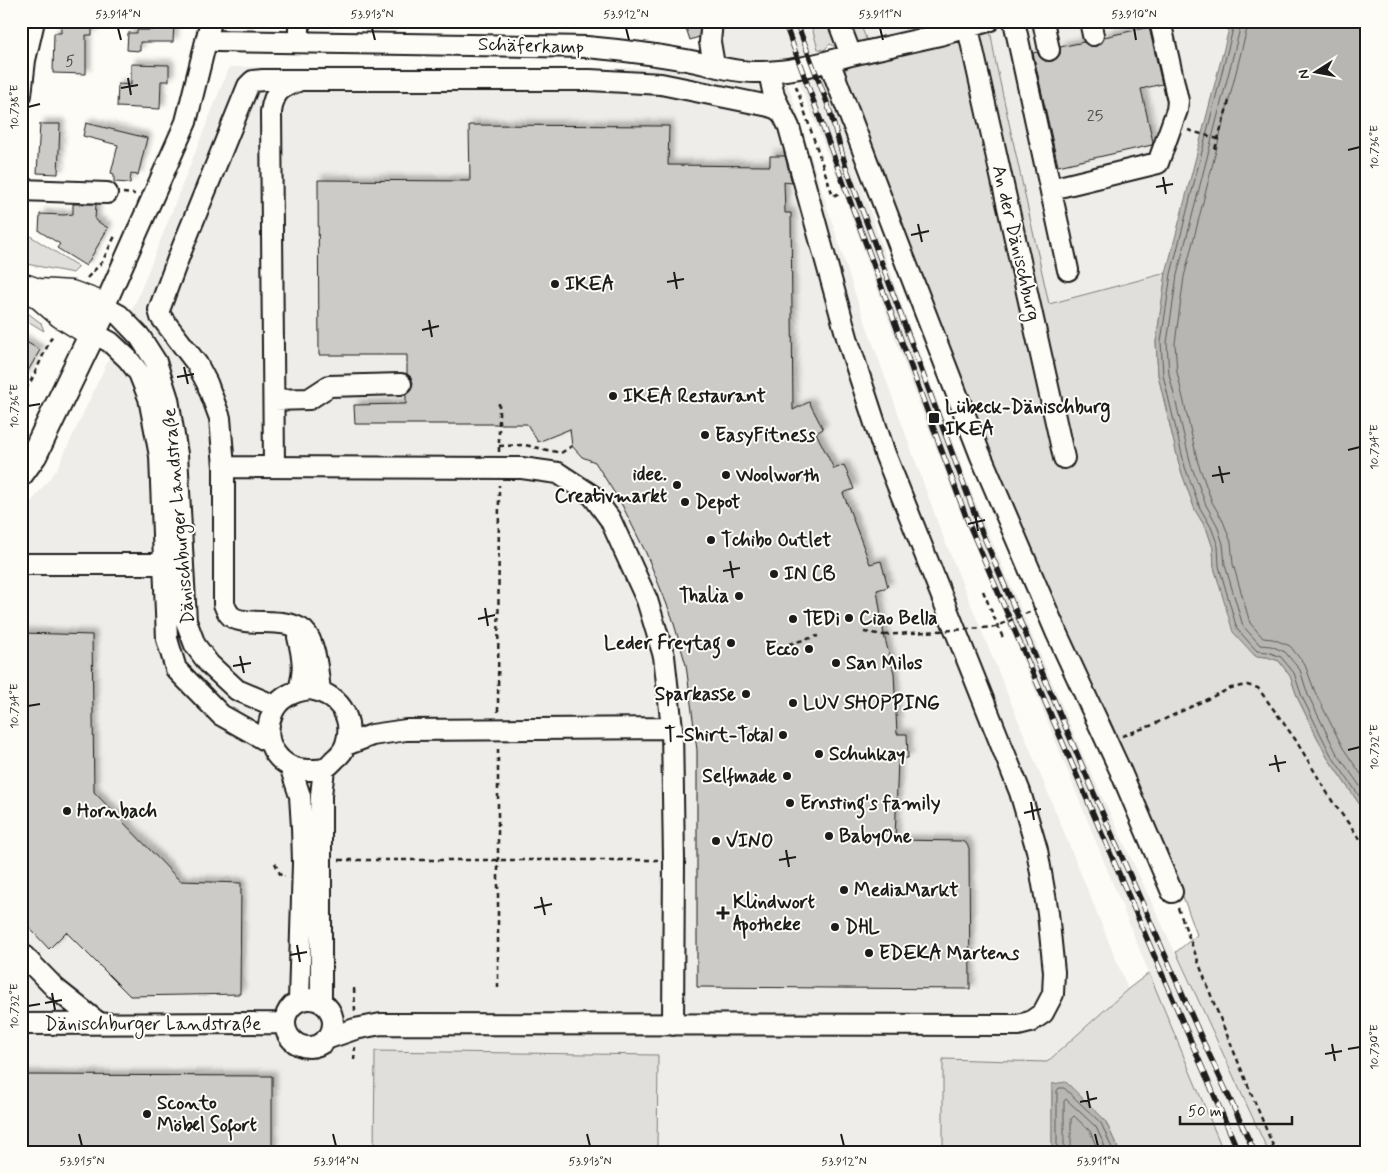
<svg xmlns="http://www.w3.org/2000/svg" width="1388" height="1174" font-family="Mynerve,sans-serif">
<defs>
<filter id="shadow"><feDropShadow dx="4.5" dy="-4.5" stdDeviation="2.5" flood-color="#0004"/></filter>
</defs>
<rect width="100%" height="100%" fill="#fdfcf7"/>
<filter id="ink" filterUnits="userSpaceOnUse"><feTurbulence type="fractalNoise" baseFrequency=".02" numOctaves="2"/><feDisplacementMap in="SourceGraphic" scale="10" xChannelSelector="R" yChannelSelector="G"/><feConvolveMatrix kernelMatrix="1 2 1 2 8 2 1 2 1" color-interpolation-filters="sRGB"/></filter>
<g filter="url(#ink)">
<path fill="#eeede9" d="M704,21H810L823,68L901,304L971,492L1085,760L1269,1153H1224L1149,973L1014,638L965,523L912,385L842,190L790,59L749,63L723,58Z
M859,21H951L868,44Z
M990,21H1231L1166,273L1049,305L996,64L990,29Z
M229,67L659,68L741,84L787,81L854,291L940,529L1128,989L1047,1062L943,1059V1153H657L658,1055L375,1052L374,1153H21V515L57,469L138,297Z"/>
<path fill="#e0dfdb" stroke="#7e7e7c" d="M810,21H859L871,51L990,29L996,64L1049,304L1166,273L1156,342L1158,375L1180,468L1195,510L1207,530L1213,548L1214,567L1224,599L1255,656L1267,657L1279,661L1290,676L1298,699L1327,757L1367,815V1153H1269L1176,952L1197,935L1165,847L1110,720L1087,688L1004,500L842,81L851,55L830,44L824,50L818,49Z
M21,230L79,267L73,273L21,263Z
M21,308L41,323L44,331L21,317Z
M1149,973L1224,1153H1120L1105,1120L1052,1084V1153H943V1059L1047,1062L1128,989Z
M375,1051L658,1055L657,1153H374Z"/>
<path fill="#b7b6b2" stroke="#797876" d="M1231,21H1367V815L1327,757L1298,699L1290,676L1279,661L1267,657L1255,656L1233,632L1214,567L1213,548L1207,530L1195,510L1180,468L1158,375L1156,342L1166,273Z
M1066,1082L1105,1120L1120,1153H1052V1084Z"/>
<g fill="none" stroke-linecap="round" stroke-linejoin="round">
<path stroke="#5a5a58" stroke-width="1" d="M1235,21L1171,274L1161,342L1163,375L1185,467L1200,508L1211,527L1218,546L1219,566L1237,629L1257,651L1268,652L1281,657L1294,673L1302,697L1331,755L1367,807
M1242,21L1177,275L1167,343L1169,374L1191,465L1206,505L1217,525L1223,544L1225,565L1243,626L1260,645L1271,646L1285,652L1300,670L1308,695L1336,752L1367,796
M1249,21L1184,277L1175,343L1177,372L1198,463L1212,502L1223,521L1231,542L1233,564L1250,623L1263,638L1273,639L1290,646L1305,665L1315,692L1343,748L1367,783
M1057,1153V1091L1059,1088H1064L1101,1123L1114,1153
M1064,1153V1101L1066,1099L1096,1127L1108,1153
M1071,1153V1119L1074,1116L1090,1131L1099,1153"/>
</g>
<path fill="#cccbc8" stroke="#1c1c1c" filter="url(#shadow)" d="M61,21H92V35H86V74L53,73L54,33H61Z
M152,21H174L173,42H140V51L127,50L128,33H137V30H152Z
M700,24L699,37L690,40L686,28Z
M1149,27L1162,84L1141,89L1153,142L1152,145L1058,166L1033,53L1037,52L1040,57L1045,61H1052L1057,58L1060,54V47L1084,42L1089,46H1096L1101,43L1104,37Z
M131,64L169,65V81H161L160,109L117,107L118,84L131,85Z
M86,123L147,138L138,175L131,174L130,183L114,182V174L111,173L118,145L83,136Z
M40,124H60L58,174L37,173Z
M469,125L669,126L668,165L770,166V156H785L792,183L784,182L785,213H791L793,410L809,402L823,429L816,433L834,469L844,465L854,489L843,493L870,564L881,561L888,587L877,590L884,635L894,673L897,734H907L908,758H898L895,840L961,841L966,843L969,848L970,989L697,987V750L686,665L672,617L646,553L622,505L595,462L582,457L572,446L570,429L538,442L527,424H355L354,405L406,404V394L411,390L413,383L411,377L407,374V355H319L318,180L470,181Z
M73,204H96L95,220L108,228L86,266L57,248L60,244L39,231L40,214L64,215L73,214Z
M21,339L40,350L21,383Z
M21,633L92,635L94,792L180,881L241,883L240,994L130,996L66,932L49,949L21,919Z
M21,1075L272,1076V1153H21Z"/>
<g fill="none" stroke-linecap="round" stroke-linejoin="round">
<g stroke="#1c1c1c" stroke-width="24">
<path id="minor" d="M211,21L186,122L104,307L119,315L140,337L156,362L168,399L177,454L186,621L195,645L209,664L237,690L275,706
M299,21V42
M712,21L710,42L714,65
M838,21L851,55L944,34L989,21
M1014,21L1068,270
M1043,21L1049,50
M1090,21L1093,35
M968,28L1064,458
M207,39L217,41L587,47C620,50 653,54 686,60C708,64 732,72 754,72C788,73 819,64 851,55
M829,61L899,245L980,454L1057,634L1120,770L1172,892
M21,95L25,60L34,21
M1051,189L1158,163L1177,110L1178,101L1160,21
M21,190L107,193
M93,333L110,342L128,359L139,373L149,398L160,456L167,639L176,669L221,715L269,742
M274,400L309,399L329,386L401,384
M274,466L271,112C274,92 279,88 298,81
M224,467L522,468L558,473L593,496L610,519L647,600L664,656L672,728L674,860L673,1025
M21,564H176
M298,637C303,658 305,669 299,690
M310,689C337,694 355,716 346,744C344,750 340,755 335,759C332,762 327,768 323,769C320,770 315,770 312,770C280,772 260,743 272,714C278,697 293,691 310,689Z
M320,691C318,675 316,642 304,631C285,615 240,629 229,614C227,611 225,607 224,604V467L220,418L207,383L197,364L161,317L159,310L179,256L248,86L253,81L263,80H590L661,84L769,106L775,108L781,112
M346,745L372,735L406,730L672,728
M290,766L300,796L302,827L303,863L299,1001
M21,953L56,989L100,1024
M285 1023a24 24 0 1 1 48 0a24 24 0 1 1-48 0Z
M321,1002V795L324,769
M21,1024L285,1023
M326,1039L355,1029L381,1024L1018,1025L1030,1022L1043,1013L1053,994L1054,972L1048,913L1037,850L1020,792L885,454L848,341L789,127L774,96L769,72"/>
</g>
<g stroke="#1c1c1c" stroke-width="29">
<path id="major" d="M21,473L34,455L102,314"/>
</g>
<g stroke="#1c1c1c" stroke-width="31">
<path id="highway" d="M21,287L38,293L71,295L104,307
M38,293L62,314L93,333"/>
</g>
<path stroke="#1c1c1c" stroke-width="2.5" stroke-dasharray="5 4" stroke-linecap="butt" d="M796,86L833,196L840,193
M1188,130L1218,139
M1215,149L1229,101
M123,193L135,194
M87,278L102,262L115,236
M21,397L32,379L53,334
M499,446L525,445L561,453L572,446
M499,452V403
M983,591L1003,638
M864,632L884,635
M789,644L818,636
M498,712L499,485
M1122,736L1150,726L1231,688L1247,685L1258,688L1295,739L1334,804L1367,848
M339,860H658
M275,863L281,876H285
M1178,908L1215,1006L1276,1153
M354,988L355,1011
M498,988V745
M354,1060L355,1047"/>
<use href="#minor" stroke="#fdfcf7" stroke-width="20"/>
<use href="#major" stroke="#fdfcf7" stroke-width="25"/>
<use href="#highway" stroke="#fdfcf7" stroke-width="28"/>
<g stroke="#1c1c1c" stroke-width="5.5">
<path id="rail" d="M784,21L968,522L1239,1153
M796,21L828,105L846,167L980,528L1099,805L1202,1039L1255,1153"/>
</g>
<use href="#rail" stroke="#fdfcf7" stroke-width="4" stroke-dasharray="11" stroke-linecap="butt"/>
<path stroke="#1c1c1c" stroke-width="2.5" stroke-dasharray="5 4" stroke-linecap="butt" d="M884,635L995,627L1036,609"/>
</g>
</g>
<path fill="none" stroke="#1c1c1c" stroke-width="2" d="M118,28L121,40M372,28L375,40M626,28L629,40M880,28L883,40M1134,28L1136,40M128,78L131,95M121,88L138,85M28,107L40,104M1348,150L1360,147M1163,177L1166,194M1156,187L1173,184M918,224L922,242M911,235L929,231M674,272L677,289M667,282L684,279M429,320L432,337M422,330L439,326M184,367L188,384M177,377L194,374M28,406L40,404M1348,450L1360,447M1219,466L1223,483M1212,476L1230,473M975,513L978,531M968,524L985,520M730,561L733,578M723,571L740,568M485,608L488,626M478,619L495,615M240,656L244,673M233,666L251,663M28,706L40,704M1348,750L1360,747M1275,755L1279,772M1269,765L1286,762M1031,802L1034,820M1024,813L1041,809M786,850L789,867M779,860L796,857M541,897L545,915M534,908L552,904M297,945L300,962M290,955L307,952M52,993L55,1010M45,1003L62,1000M28,1006L40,1004M1332,1044L1335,1061M1348,1049L1360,1047M1325,1054L1342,1051M1087,1091L1090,1108M1080,1102L1097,1098M79,1134L82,1146M333,1134L336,1146M587,1134L590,1146M841,1134L844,1146M1095,1134L1098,1146"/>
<g fill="#1c1c1c" stroke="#fdfcf7" stroke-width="2">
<circle cx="555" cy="284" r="5"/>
<circle cx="613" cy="396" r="5"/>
<rect x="928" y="412" width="12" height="12" rx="2.5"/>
<circle cx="705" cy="435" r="5"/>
<circle cx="726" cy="475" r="5"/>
<circle cx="677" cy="485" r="5"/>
<circle cx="685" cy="502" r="5"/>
<circle cx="711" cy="540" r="5"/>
<circle cx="774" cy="574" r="5"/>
<circle cx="739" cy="596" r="5"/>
<circle cx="849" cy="618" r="5"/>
<circle cx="793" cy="619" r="5"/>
<circle cx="731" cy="643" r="5"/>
<circle cx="809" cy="649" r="5"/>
<circle cx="836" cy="663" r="5"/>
<circle cx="746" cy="694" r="5"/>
<circle cx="793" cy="703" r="5"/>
<circle cx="783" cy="735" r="5"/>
<circle cx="819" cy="754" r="5"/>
<circle cx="787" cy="776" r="5"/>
<circle cx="790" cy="803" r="5"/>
<circle cx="67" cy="811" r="5"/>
<circle cx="829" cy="836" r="5"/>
<circle cx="716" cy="841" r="5"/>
<circle cx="844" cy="890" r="5"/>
<path d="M720.5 905.5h5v5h5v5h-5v5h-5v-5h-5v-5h5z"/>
<circle cx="835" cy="927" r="5"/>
<circle cx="869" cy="953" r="5"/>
<circle cx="147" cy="1114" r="5"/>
</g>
<g text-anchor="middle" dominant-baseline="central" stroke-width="4" stroke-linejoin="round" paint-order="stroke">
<g font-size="16" fill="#484847">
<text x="70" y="61">5</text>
<text x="1095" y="116">25</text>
</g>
<g font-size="19" fill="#1c1c1c" stroke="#fdfcf7">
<text transform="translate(531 46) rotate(2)">Schäferkamp</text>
<text transform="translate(1016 243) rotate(77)">An der Dänischburg</text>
<text transform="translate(179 516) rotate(-95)">Dänischburger Landstraße</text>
<text x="153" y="1024">Dänischburger Landstraße</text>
</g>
<g font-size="19" font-weight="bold" fill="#1c1c1c" stroke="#fdfcf7" text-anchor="start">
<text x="565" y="284">IKEA</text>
<text x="623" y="396">IKEA Restaurant</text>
<text x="945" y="407">Lübeck-Dänischburg<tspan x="945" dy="22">IKEA</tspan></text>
<text x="715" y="435">EasyFitness</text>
<text x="667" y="474" text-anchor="end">idee.<tspan x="667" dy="22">Creativmarkt</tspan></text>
<text x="736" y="475">Woolworth</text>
<text x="695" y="502">Depot</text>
<text x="721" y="540">Tchibo Outlet</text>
<text x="784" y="574">IN CB</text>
<text x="729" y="596" text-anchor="end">Thalia</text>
<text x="859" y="618">Ciao Bella</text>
<text x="803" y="619">TEDi</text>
<text x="721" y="643" text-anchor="end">Leder Freytag</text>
<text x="799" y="649" text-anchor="end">Ecco</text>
<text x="846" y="663">San Milos</text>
<text x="736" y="694" text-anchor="end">Sparkasse</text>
<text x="803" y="703">LUV SHOPPING</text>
<text x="773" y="735" text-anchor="end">T-Shirt-Total</text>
<text x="829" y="754">Schuhkay</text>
<text x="777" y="776" text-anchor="end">Selfmade</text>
<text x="800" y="803">Ernsting's family</text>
<text x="77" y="811">Hornbach</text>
<text x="839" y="836">BabyOne</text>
<text x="726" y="841">VINO</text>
<text x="854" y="890">MediaMarkt</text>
<text x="733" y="902">Klindwort<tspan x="733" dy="22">Apotheke</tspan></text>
<text x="845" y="927">DHL</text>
<text x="879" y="953">EDEKA Martens</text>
<text x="157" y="1103">Sconto<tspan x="157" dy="22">Möbel Sofort</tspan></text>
</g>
</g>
<rect width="1388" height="1174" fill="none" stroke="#fdfcf7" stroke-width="55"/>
<g transform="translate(1316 72) rotate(259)" stroke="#fdfcf7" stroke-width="4" paint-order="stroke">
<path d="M0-4L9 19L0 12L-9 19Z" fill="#1c1c1c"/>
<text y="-8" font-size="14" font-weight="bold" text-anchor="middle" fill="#1c1c1c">N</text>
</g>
<path d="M1180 1116v8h112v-8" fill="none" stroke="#1c1c1c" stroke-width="2.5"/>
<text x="1188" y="1116" font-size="15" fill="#1c1c1c" stroke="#fdfcf7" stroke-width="4" paint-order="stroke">50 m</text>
<rect x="28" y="28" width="1332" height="1118" fill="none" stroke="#1c1c1c" stroke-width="2"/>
<g font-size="12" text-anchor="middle" fill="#1c1c1c">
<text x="118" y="18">53.914°N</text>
<text x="372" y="18">53.913°N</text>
<text x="626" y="18">53.912°N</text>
<text x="880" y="18">53.911°N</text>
<text x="1134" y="18">53.910°N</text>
<text transform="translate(14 107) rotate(-90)" y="4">10.738°E</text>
<text transform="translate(1374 147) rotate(-90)" y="4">10.736°E</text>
<text transform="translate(14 406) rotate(-90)" y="4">10.736°E</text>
<text transform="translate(1374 447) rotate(-90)" y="4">10.734°E</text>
<text transform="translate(14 706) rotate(-90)" y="4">10.734°E</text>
<text transform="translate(1374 747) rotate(-90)" y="4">10.732°E</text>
<text transform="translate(14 1006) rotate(-90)" y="4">10.732°E</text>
<text transform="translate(1374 1047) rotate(-90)" y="4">10.730°E</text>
<text x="82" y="1165">53.915°N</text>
<text x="336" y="1165">53.914°N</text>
<text x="590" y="1165">53.913°N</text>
<text x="844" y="1165">53.912°N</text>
<text x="1098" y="1165">53.911°N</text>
</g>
</svg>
